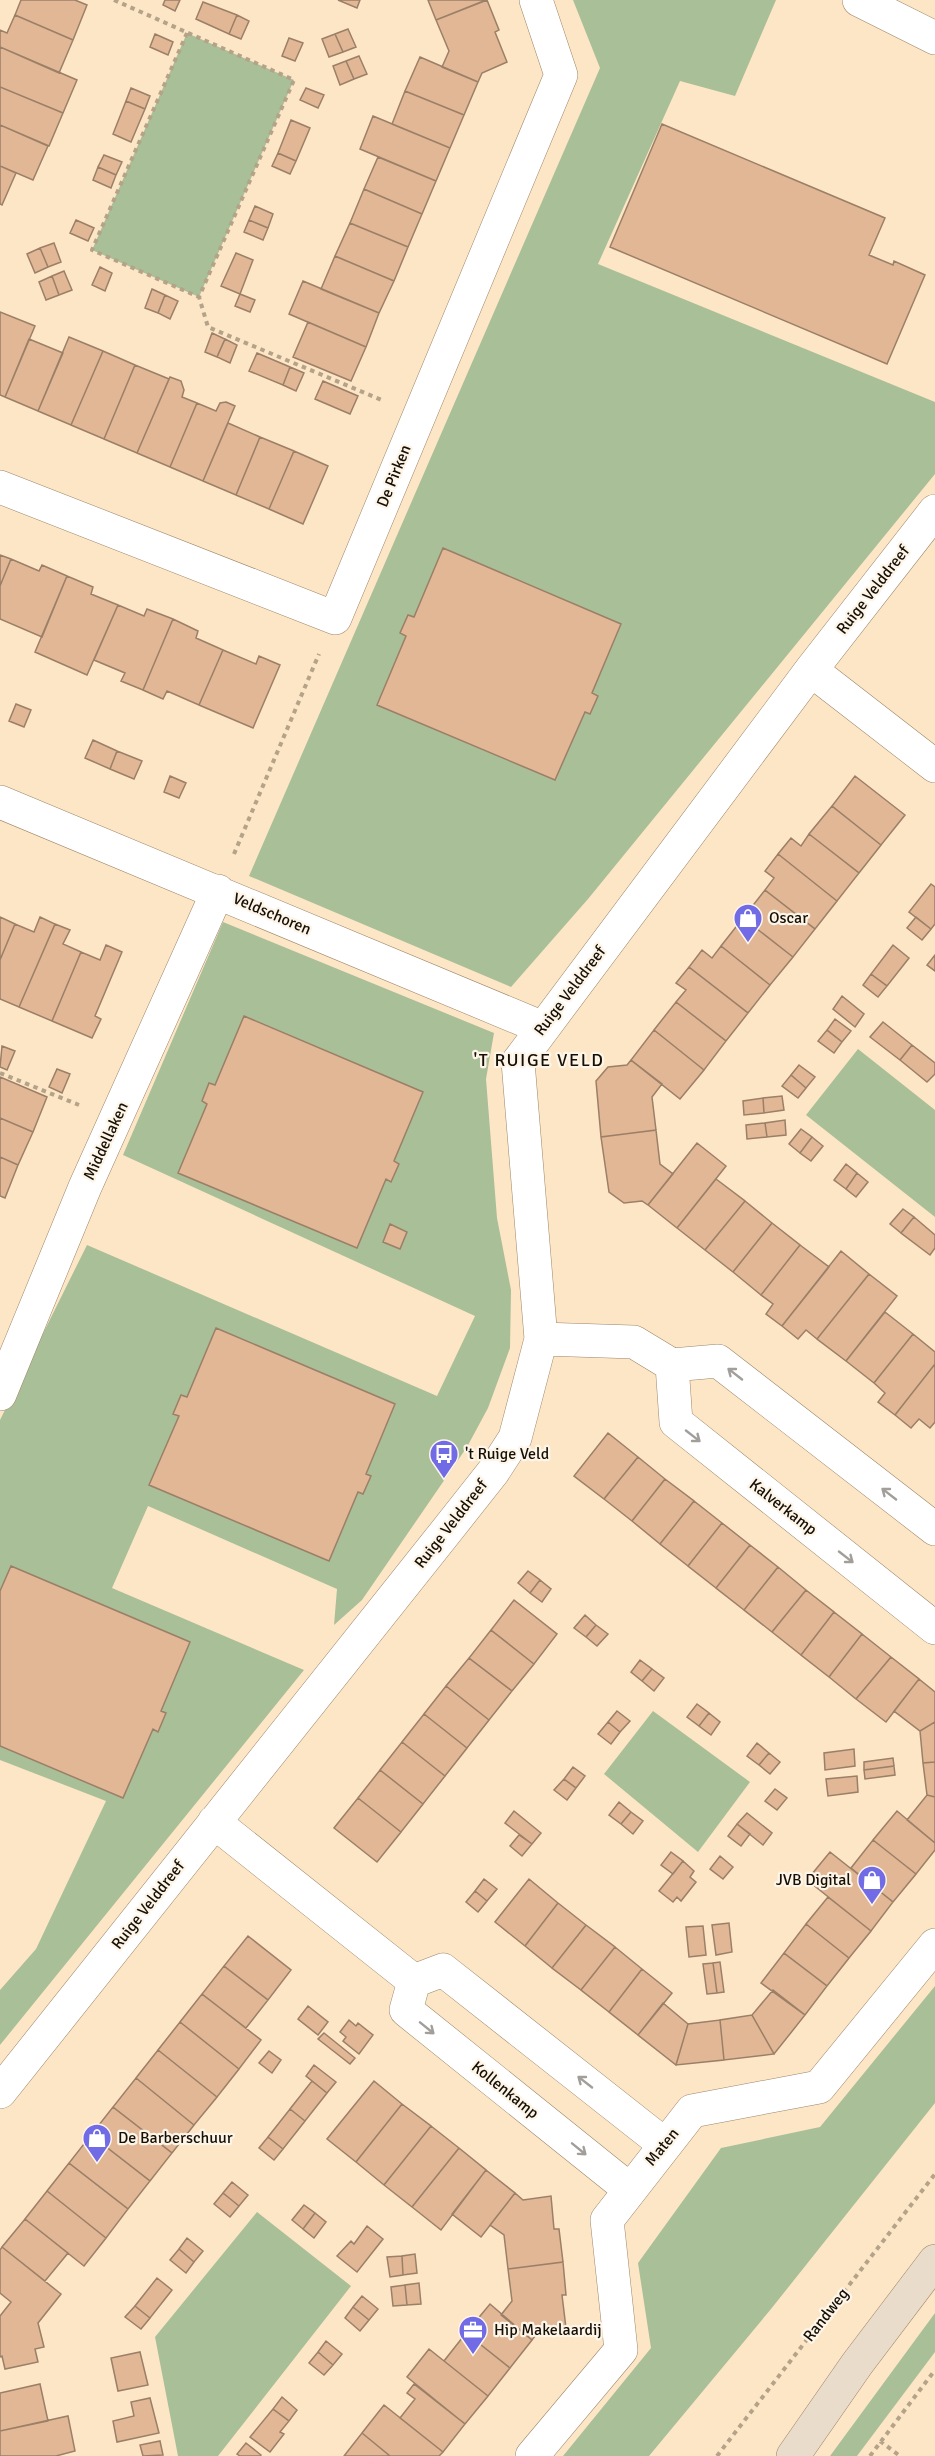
<svg xmlns="http://www.w3.org/2000/svg" width="935" height="2456" font-family="Signika,sans-serif">
<rect width="100%" height="100%" fill="#fde6c6"/>
<path fill="#a9bf98" d="M573,0H776L735,96L680,81L598,264L935,402V474L588,899L511,987L249,876L600,68Z
M187,33L294,80L199,297L92,250Z
M223,922L494,1033L486,1079L497,1218L511,1290L510,1348L488,1408L467,1447L362,1600L334,1625L337,1589L148,1506L112,1588L304,1670L0,2045V1990L36,1949L106,1801L0,1760V1420L87,1245L437,1396L475,1316L123,1155Z
M858,1049L935,1110V1217L806,1115Z
M653,1711L750,1782L698,1852L604,1774Z
M935,1986V2103L771,2309L649,2456H563L651,2348L638,2263L721,2148L820,2127Z
M257,2212L351,2286L218,2456H178L155,2337Z
M935,2313V2352L857,2456H830Z"/>
<path fill="#e1b795" stroke="#9b7f67" stroke-width="1.5" d="M21,0H75L87,5L73,40L15,15Z
M165,0H180L175,11L163,5Z
M338,0H360L357,8Z
M428,0H486L436,20Z
M487,0L499,30L495,32L507,62L482,73L478,82L442,67L449,51L436,20Z
M203,2L237,15L229,34L196,19Z
M15,15L73,40L59,73L0,47V30L7,33Z
M237,15L249,21L241,39L229,34Z
M348,29L356,47L343,52L335,34Z
M155,34L173,42L168,55L150,47Z
M335,34L343,52L329,57L322,39Z
M289,38L303,43L295,61L282,56Z
M0,47L77,80L63,113L0,87Z
M359,56L367,74L354,79L346,61Z
M420,57L478,82L464,115L405,91Z
M346,61L354,79L340,85L333,66Z
M0,87L63,113L49,146L0,125Z
M131,88L150,96L145,109L126,101Z
M306,88L324,95L318,108L300,100Z
M405,91L464,115L450,148L392,124Z
M126,101L145,109L131,142L113,134Z
M373,116L450,148L436,181L360,149Z
M291,120L310,128L296,161L278,153Z
M662,124L885,218L869,255L893,265L894,261L925,275L887,364L610,247Z
M0,125L48,146L33,180L0,166Z
M278,153L296,161L290,174L272,166Z
M104,155L122,162L116,175L98,167Z
M378,157L436,181L422,214L364,189Z
M0,166L16,173L2,205L0,204Z
M98,167L116,175L111,188L93,180Z
M364,189L422,214L408,247L350,223Z
M255,206L273,214L268,228L249,220Z
M76,220L94,228L88,241L70,233Z
M249,220L268,228L263,240L244,232Z
M350,223L408,247L394,281L335,256Z
M54,243L61,262L48,267L40,248Z
M40,248L48,267L35,273L27,254Z
M236,253L253,260L240,294L221,286Z
M335,256L394,281L379,313L321,289Z
M100,267L112,273L105,291L92,285Z
M64,271L72,290L59,295L52,276Z
M52,276L59,295L46,300L39,282Z
M303,281L379,313L366,347L289,314Z
M152,289L165,295L158,313L145,308Z
M240,294L255,300L250,312L235,306Z
M165,295L178,301L170,319L158,313Z
M0,312L35,326L5,397L0,395Z
M308,322L366,347L351,381L293,357Z
M212,333L225,339L217,357L205,352Z
M69,337L103,351L71,425L38,411Z
M29,339L63,353L38,411L5,397Z
M225,339L237,345L230,363L217,357Z
M103,351L135,365L104,439L71,425Z
M257,353L290,367L283,385L249,371Z
M135,365L169,379L137,453L104,439Z
M290,367L304,373L296,391L283,385Z
M170,377L181,381L184,390L182,397L197,403L170,467L137,453Z
M323,381L358,396L350,414L315,399Z
M226,402L235,406L203,481L170,467L197,403L216,411L220,403Z
M228,423L260,437L236,495L203,481Z
M260,437L294,451L269,509L236,495Z
M294,451L328,466L303,524L269,509Z
M443,548L621,624L592,693L598,696L590,714L585,712L555,780L377,705L406,636L400,633L408,615L414,617Z
M0,555L11,559L0,586Z
M11,559L39,571L42,565L67,576L42,637L0,619V586Z
M67,576L93,587L91,594L118,605L87,675L35,652Z
M118,605L144,616L147,609L173,619L143,690L121,681L125,673L94,660Z
M173,619L198,631L196,638L223,650L199,705L167,691L163,699L143,690Z
M223,650L256,664L259,656L280,665L253,728L199,705Z
M16,704L31,710L24,727L9,721Z
M93,740L117,751L110,769L85,758Z
M117,751L142,761L134,779L110,769Z
M170,776L186,783L179,798L164,792Z
M855,776L905,815L881,845L832,806Z
M832,806L881,845L859,873L809,834Z
M809,834L859,873L837,901L778,854L791,838L801,846Z
M778,854L837,901L815,929L765,890L774,878L765,871Z
M931,884L935,887V924L931,929L909,912Z
M765,890L815,929L793,957L743,918Z
M0,917L15,924L0,960Z
M40,917L55,924L19,1007L0,999V960L15,924L34,932Z
M916,917L931,929L922,940L907,928Z
M743,918L793,957L770,985L721,946Z
M55,924L70,930L63,944L81,952L52,1021L19,1007Z
M106,945L122,952L95,1016L101,1019L92,1038L52,1021L81,952L100,960Z
M893,945L909,958L887,986L871,974Z
M721,946L770,985L748,1013L689,967L702,950L712,958Z
M935,955V971L927,965Z
M689,967L748,1013L726,1041L676,1002L686,990L676,983Z
M871,974L887,986L878,997L863,985Z
M842,996L864,1014L855,1027L833,1009Z
M676,1002L726,1041L704,1070L654,1030Z
M244,1016L423,1092L394,1161L399,1164L391,1182L386,1179L357,1248L178,1173L207,1104L202,1101L209,1083L215,1085Z
M835,1019L851,1031L842,1042L827,1030Z
M883,1022L912,1045L900,1060L870,1037Z
M654,1030L704,1070L680,1099L631,1060Z
M827,1030L842,1042L834,1053L818,1041Z
M912,1045L935,1063V1074L927,1082L900,1060Z
M2,1046L15,1051L7,1070L0,1067Z
M631,1060L662,1084L652,1097L656,1130L601,1137L596,1081L608,1067L627,1065Z
M799,1065L815,1077L806,1088L791,1075Z
M57,1069L70,1074L62,1093L49,1087Z
M791,1075L806,1088L798,1098L782,1086Z
M0,1077L47,1097L33,1132L0,1118Z
M782,1096L784,1110L764,1113L763,1098Z
M763,1098L764,1113L744,1115L743,1101Z
M0,1118L33,1132L18,1165L0,1157Z
M785,1120L786,1135L767,1137L765,1123Z
M765,1123L767,1137L747,1139L746,1125Z
M801,1129L812,1137L800,1153L789,1144Z
M656,1130L660,1164L673,1174L648,1205L642,1201L624,1203L609,1192L601,1137Z
M812,1137L823,1146L811,1161L800,1153Z
M697,1143L726,1166L677,1228L648,1205Z
M0,1157L18,1165L5,1198L0,1196Z
M846,1164L857,1173L846,1189L834,1180Z
M857,1173L868,1182L856,1197L846,1189Z
M716,1179L745,1201L705,1250L677,1228Z
M745,1201L772,1223L733,1272L705,1250Z
M903,1209L914,1217L901,1233L890,1224Z
M914,1217L935,1235V1248L930,1255L901,1233Z
M772,1223L800,1245L761,1295L733,1272Z
M390,1224L407,1232L400,1249L383,1242Z
M800,1245L829,1267L782,1326L766,1314L773,1304L761,1295Z
M841,1251L869,1274L817,1339L806,1330L798,1339L782,1326Z
M869,1274L897,1296L846,1361L817,1339Z
M885,1312L913,1334L874,1383L846,1361Z
M216,1328L395,1404L366,1474L371,1476L363,1494L358,1492L329,1561L149,1485L179,1416L173,1414L181,1395L187,1397Z
M913,1334L935,1352V1364L895,1415L878,1402L885,1393L874,1383Z
M935,1364V1422L930,1428L919,1419L911,1428L895,1415Z
M608,1433L638,1457L604,1499L574,1476Z
M638,1457L665,1479L632,1521L604,1499Z
M665,1479L694,1501L660,1544L632,1521Z
M694,1501L722,1523L688,1566L660,1544Z
M722,1523L750,1545L716,1588L688,1566Z
M750,1545L778,1567L744,1610L716,1588Z
M11,1566L190,1642L161,1711L166,1713L158,1732L153,1729L123,1798L0,1746V1591Z
M778,1567L806,1590L772,1632L744,1610Z
M528,1571L540,1580L530,1593L518,1583Z
M540,1580L551,1589L542,1602L530,1593Z
M806,1590L834,1612L801,1655L772,1632Z
M514,1600L557,1634L534,1664L491,1630Z
M834,1612L862,1634L829,1677L801,1655Z
M585,1615L596,1625L586,1637L574,1628Z
M596,1625L608,1634L597,1646L586,1637Z
M491,1630L534,1664L512,1691L469,1658Z
M862,1634L891,1657L856,1699L829,1677Z
M891,1657L919,1679L886,1722L856,1699Z
M469,1658L512,1691L489,1720L446,1686Z
M640,1660L652,1669L642,1681L631,1672Z
M652,1669L664,1678L654,1691L642,1681Z
M919,1679L935,1692V1722L920,1731L894,1711Z
M446,1686L489,1720L467,1748L424,1714Z
M697,1704L709,1713L699,1726L687,1717Z
M617,1711L630,1721L620,1732L608,1722Z
M709,1713L720,1722L711,1735L699,1726Z
M424,1714L467,1748L445,1776L402,1742Z
M608,1722L620,1732L611,1744L598,1734Z
M935,1722V1762L923,1763L920,1731Z
M402,1742L445,1776L423,1804L380,1770Z
M757,1743L769,1753L759,1765L747,1756Z
M854,1749L855,1766L825,1770L824,1753Z
M769,1753L780,1762L770,1774L759,1765Z
M893,1758L894,1766L864,1770V1762Z
M935,1762V1797L927,1795L923,1763Z
M894,1766L895,1775L865,1779L864,1770Z
M573,1767L585,1776L576,1788L564,1779Z
M380,1770L423,1804L401,1832L358,1798Z
M857,1776L858,1792L828,1796L826,1779Z
M564,1779L576,1788L567,1800L554,1790Z
M775,1789L787,1798L777,1810L765,1801Z
M927,1795L935,1797V1843L907,1820Z
M358,1798L401,1832L377,1862L334,1828Z
M619,1802L631,1812L621,1824L609,1815Z
M514,1811L541,1833L532,1844L505,1823Z
M897,1811L935,1843V1850L916,1874L873,1840Z
M631,1812L643,1821L633,1834L621,1824Z
M747,1813L772,1833L763,1845L737,1824Z
M737,1824L750,1834L741,1846L728,1836Z
M519,1835L532,1844L522,1856L510,1846Z
M873,1840L916,1874L893,1902L851,1868Z
M671,1852L683,1861L673,1874L661,1865Z
M830,1852L893,1902L871,1931L807,1880Z
M720,1856L733,1867L723,1879L710,1869Z
M683,1861L694,1871L690,1877L696,1882L681,1901L677,1897L673,1902L659,1891Z
M484,1879L497,1889L487,1901L475,1891Z
M529,1879L558,1903L525,1946L495,1922Z
M475,1891L487,1901L478,1912L466,1902Z
M828,1897L871,1931L849,1958L806,1924Z
M558,1903L586,1925L552,1968L525,1946Z
M729,1923L732,1952L716,1955L712,1925Z
M806,1924L849,1958L827,1986L784,1953Z
M586,1925L615,1947L581,1990L552,1968Z
M703,1926L706,1955L689,1957L686,1927Z
M248,1936L291,1970L268,2000L224,1966Z
M615,1947L642,1969L609,2012L581,1990Z
M784,1953L827,1986L805,2015L761,1983Z
M720,1962L724,1992L717,1993L713,1963Z
M713,1963L717,1993L707,1994L703,1964Z
M224,1966L268,2000L246,2028L202,1994Z
M642,1969L672,1993L638,2035L609,2012Z
M773,1990L805,2015L774,2054L752,2015Z
M202,1994L261,2040L239,2069L180,2022Z
M663,2003L688,2024L676,2065L638,2035Z
M308,2006L328,2022L318,2035L298,2019Z
M752,2015L774,2054L724,2060L720,2020Z
M349,2020L356,2026L358,2023L373,2035L359,2054L343,2041L346,2037L340,2032Z
M720,2020L724,2060L676,2065L688,2024Z
M180,2022L239,2069L217,2097L158,2050Z
M324,2033L355,2058L350,2064L318,2039Z
M158,2050L217,2097L194,2125L136,2078Z
M269,2051L281,2060L272,2073L259,2063Z
M314,2065L336,2082L327,2093L306,2076Z
M136,2078L194,2125L172,2153L113,2107Z
M312,2081L327,2093L305,2121L290,2109Z
M374,2081L402,2104L356,2162L327,2139Z
M402,2104L431,2126L384,2185L356,2162Z
M113,2107L172,2153L150,2181L91,2135Z
M290,2109L305,2121L283,2149L268,2137Z
M431,2126L459,2148L412,2207L384,2185Z
M91,2135L150,2181L128,2209L69,2163Z
M268,2137L283,2149L274,2160L259,2148Z
M459,2148L486,2170L441,2230L412,2207Z
M69,2163L128,2209L106,2238L47,2191Z
M486,2170L515,2193L481,2237L452,2214Z
M232,2182L248,2195L239,2206L223,2193Z
M47,2191L106,2238L84,2266L25,2219Z
M223,2193L239,2206L230,2217L214,2204Z
M515,2193L523,2200L551,2196L554,2229H559L563,2262L508,2269L504,2235L490,2225Z
M304,2205L315,2213L303,2229L292,2220Z
M315,2213L326,2222L314,2238L303,2229Z
M25,2219L68,2253L45,2281L2,2247Z
M367,2226L383,2239L357,2272L337,2256L351,2241L354,2244Z
M187,2238L203,2251L194,2262L179,2249Z
M2,2247L61,2294L38,2323L44,2347L35,2349L38,2362L5,2369L2,2356L0,2357V2316L11,2302L0,2293V2250Z
M179,2249L194,2262L186,2273L170,2260Z
M415,2254L417,2273L403,2275L402,2256Z
M402,2256L403,2275L390,2277L387,2257Z
M563,2262L566,2295H562L566,2328L539,2331L532,2340L501,2315L512,2301L508,2269Z
M157,2278L172,2290L150,2318L135,2306Z
M419,2283L421,2304L407,2305L405,2285Z
M405,2285L407,2305L393,2306L391,2287Z
M362,2296L378,2309L369,2320L353,2307Z
M490,2304L532,2340L510,2368L466,2333Z
M135,2306L150,2318L141,2329L125,2317Z
M353,2307L369,2320L360,2331L345,2318Z
M466,2333L510,2368L488,2396L444,2361Z
M326,2341L342,2354L333,2365L318,2352Z
M429,2349L488,2396L465,2424L407,2377Z
M140,2352L148,2385L118,2391L111,2358Z
M318,2352L333,2365L324,2375L309,2363Z
M40,2384L48,2421L0,2431V2393Z
M414,2384L465,2424L443,2452L400,2418L415,2399L407,2393Z
M282,2397L297,2410L289,2421L273,2409Z
M150,2398L159,2433L117,2442L113,2421L134,2416L131,2402Z
M384,2405L443,2452L439,2456H390L362,2433Z
M273,2409L289,2421L280,2432L284,2434L270,2452L250,2437Z
M68,2416L75,2451L56,2456H0V2431Z
M362,2433L390,2456H344Z
M160,2441L163,2455L143,2456L140,2445Z
M246,2443L261,2455L260,2456H240L237,2454Z"/>
<g fill="none" stroke-linecap="round" stroke-linejoin="round">
<g stroke="#9c8669" stroke-width="34">
<path id="street" d="M859,0L935,38
M0,487L335,618L561,75L536,0
M811,670L935,766
M0,802L543,1028
M541,1339L634,1342L672,1365L718,1361L935,1529
M672,1365L676,1422L935,1628
M0,1394L85,1187L218,891
M214,1822L414,1981
M414,1981L406,2010L629,2189
M414,1981L443,1970L664,2144
M0,2092L444,1534L493,1472L515,1438L541,1339L518,1062L811,670L935,511
M532,2456L621,2350L607,2220L692,2111L819,2087L935,1945"/>
</g>
<g stroke="#9c8669" stroke-width="34">
<path id="secondary" d="M793,2456L857,2364L935,2261"/>
</g>
<path stroke="#b4a289" stroke-width="4" stroke-dasharray="4.5 4.5" stroke-linecap="butt" d="M114,0L294,80L199,297L208,327L384,401
M187,33L92,250L199,297
M234,854L319,654
M0,1073L79,1105
M880,2441L900,2456
M717,2456L935,2174
M870,2456L935,2370"/>
<use href="#street" stroke="#fff" stroke-width="33"/>
<use href="#secondary" stroke="#e9dcca" stroke-width="33"/>
</g>
<defs><path id="oneway-shaft" d="M-6 0H5M1.5-3L5.5 0L1.5 3" fill="none" stroke-width="1.6" stroke-linecap="round" stroke-linejoin="round" transform="scale(1.5)"/></defs>
<g stroke="#a29f9b">
<use href="#oneway-shaft" transform="translate(735 1374) rotate(-142)"/>
<use href="#oneway-shaft" transform="translate(693 1436) rotate(38)"/>
<use href="#oneway-shaft" transform="translate(889 1494) rotate(-142)"/>
<use href="#oneway-shaft" transform="translate(846 1557) rotate(38)"/>
<use href="#oneway-shaft" transform="translate(427 2028) rotate(39)"/>
<use href="#oneway-shaft" transform="translate(585 2082) rotate(-142)"/>
<use href="#oneway-shaft" transform="translate(579 2149) rotate(39)"/>
</g>
<defs>
<g id="shop-pin" transform="scale(1.5)"><path d="M0 17L-7.5 6A9.5 9.5 0 1 1 7.5 6Z" fill="#716be5" stroke="#fef5e9"/><path d="M-5-2.5h2.3a2.7 3.5 0 0 1 5.4 0H5L5.5 6h-11ZM-1.5-2.5h3a1.5 2.3 0 0 0-3 0Z" fill="#fff"/></g>
<g id="bus-pin" transform="scale(1.5)"><path d="M0 17L-7.5 6A9.5 9.5 0 1 1 7.5 6Z" fill="#716be5" stroke="#fef5e9"/><path d="M-5-6H5V4H4V6H2V4H-2V6H-4V4H-5ZM-3.5-4V0h7V-4ZM-3.5 1.2v1.5H-2V1.2ZM2 1.2v1.5H3.5V1.2Z" fill="#fff"/></g>
<g id="office-pin" transform="scale(1.5)"><path d="M0 17L-7.5 6A9.5 9.5 0 1 1 7.5 6Z" fill="#716be5" stroke="#fef5e9"/><path d="M-6-3h4V-5.5h4V-3h4V5H-6ZM-1-4.5V-3h2v-1.5ZM-6 0V1H6V0Z" fill="#fff"/></g>
</defs>
<g fill-rule="evenodd">
<use href="#shop-pin" x="748" y="918"/>
<use href="#bus-pin" x="444" y="1454"/>
<use href="#shop-pin" x="872" y="1880"/>
<use href="#shop-pin" x="97" y="2138"/>
<use href="#office-pin" x="473" y="2330"/>
</g>
<g text-anchor="middle" dominant-baseline="central" stroke-width="4.5" stroke-linejoin="round" paint-order="stroke">
<g font-size="16" fill="#160f05" stroke="#fef5e9">
<text transform="translate(394 476) rotate(-68)">De Pirken</text>
<text transform="translate(873 590) rotate(-52)">Ruige Velddreef</text>
<text transform="translate(272 914) rotate(23)">Veldschoren</text>
<text transform="translate(570 991) rotate(-53)">Ruige Velddreef</text>
<text transform="translate(106 1141) rotate(-65)">Middellaken</text>
<text transform="translate(783 1507) rotate(38)">Kalverkamp</text>
<text transform="translate(451 1524) rotate(-52)">Ruige Velddreef</text>
<text transform="translate(148 1905) rotate(-52)">Ruige Velddreef</text>
<text transform="translate(505 2090) rotate(39)">Kollenkamp</text>
<text transform="translate(662 2147) rotate(-51)">Maten</text>
<text transform="translate(826 2315) rotate(-52)">Randweg</text>
</g>
<g font-size="16" fill="#160f05" stroke="#fef5e9" text-anchor="start">
<text x="769" y="918">Oscar</text>
<text x="465" y="1454">'t Ruige Veld</text>
<text x="851" y="1880" text-anchor="end">JVB Digital</text>
<text x="118" y="2138">De Barberschuur</text>
<text x="494" y="2330">Hip Makelaardij</text>
</g>
<g font-size="18" letter-spacing="1.5" fill="#160f05" stroke="#fef5e9">
<text x="539" y="1060">'T RUIGE VELD</text>
</g>
</g>
</svg>
